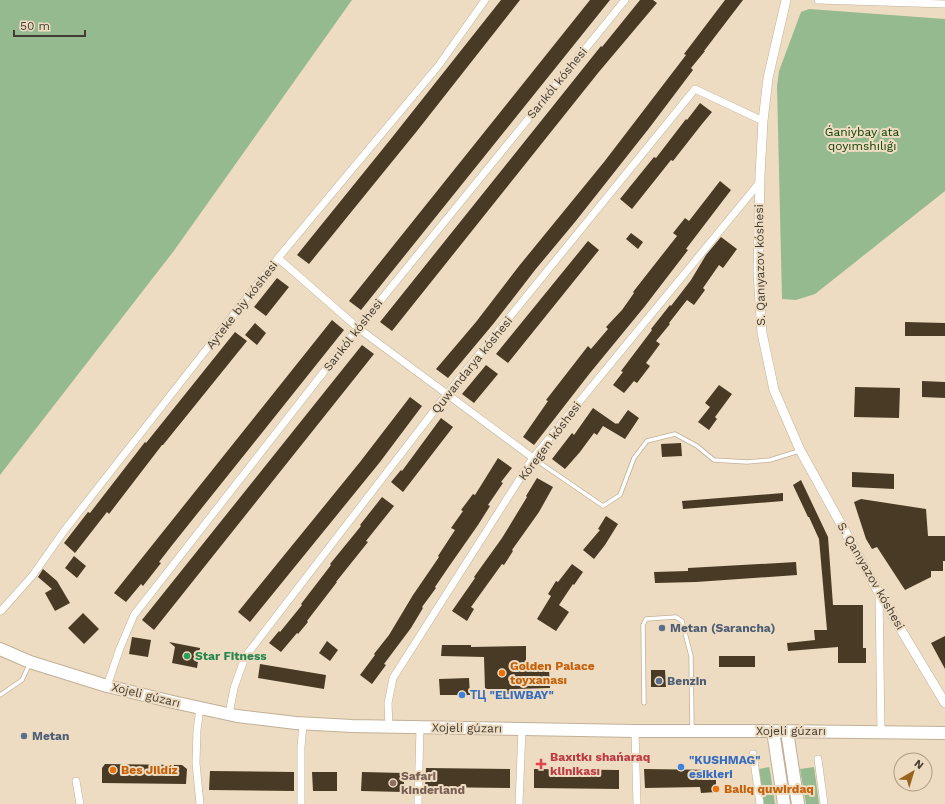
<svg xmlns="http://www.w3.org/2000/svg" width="945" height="804" font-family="'Work Sans',sans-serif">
<rect width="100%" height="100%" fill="#eedcc2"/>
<path fill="#96ba8f" d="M0,0H352L173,252L0,475Z
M809,9L945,19V191L815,294L796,300L782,299L777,86L779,71L801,12Z
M769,767L770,771L775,804H764L759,769Z
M814,767L819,804H806L800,769Z"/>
<path fill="#483a24" d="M501,0H520L417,131L309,264L297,255L390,140Z
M590,0H610L361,310L349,301Z
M640,0H653L657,3L598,73L392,331L380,322L601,46L602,47Z
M725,0H743L704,51H705L691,68L693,70L650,127L575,222L535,270L494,323L448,378L436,369L476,322L519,266L604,162L686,55L684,54Z
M700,103L712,112L702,124L673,161L671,160L632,209L620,199L654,157L656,158L686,119L687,120Z
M720,181L731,190L686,249L688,250L645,306L590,373L534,445L523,437L548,401L546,400L588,346L591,349L608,329L606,327L622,310L634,293L633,292L677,236L673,233L685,218L689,221Z
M631,233L643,242L638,249L626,239Z
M721,237L737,249L723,268L719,265L703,288L705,290L694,305L687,300L669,323L670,324L656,341L660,344L646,363L650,366L637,383L634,381L624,393L613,385L623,372L621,371L652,330L651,329L670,305L671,306L691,280L706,255Z
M588,241L599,250L508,363L496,354Z
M277,278L289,287L266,316L254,307Z
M332,320L344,330L173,544L159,562L161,563L143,586L141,584L126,602L114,593Z
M905,322L945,323V336H905Z
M255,323L266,333L257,345L245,335Z
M235,332L247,341L163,445H162L109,514L107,512L75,553L64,543L88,512L90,513L145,442L146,443Z
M362,345L374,354L154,630L142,620Z
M486,365L498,374L474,403L462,394Z
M922,381L945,382V398L922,397Z
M719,385L732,394L715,417L717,419L709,430L698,422L710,407L705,403Z
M855,387L900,388L899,418L854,417Z
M410,397L422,406L380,462L250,622L238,612L360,462Z
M593,408L616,424L617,423L618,424L628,410L639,418L625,439L603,426L597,435L594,433L580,452L565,469L552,459L572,433L574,435Z
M441,418L453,427L403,492L391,482L401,470L402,471Z
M681,443L682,456L662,457L661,444Z
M498,458L512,468L501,482L503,483L488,505L490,506L478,525L450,565L435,587L436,588L422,607L423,608L411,628L384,664L386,665L372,684L360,675L375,655L374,654L389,635L413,595L439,557L438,556L455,530L451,528L463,511L461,510L473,494L475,495Z
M852,472L894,474V489L852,487Z
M537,478L553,487L539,512L512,550L513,551L504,565L502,564L471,607L474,609L467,621L452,611L475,578L474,577L502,538L527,497L526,496Z
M801,480L828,537L833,605H863V648H866V663H838V647L788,651L787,643L815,640L814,630H827L819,539L809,517H808L793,485Z
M783,493V501L683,509L682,501Z
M382,497L394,506L366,541L368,542L336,582H337L307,621L308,622L298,634L297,633L281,652L269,643L279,631L280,632L302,605L301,604L331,565L330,564L361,526L360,525Z
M861,499L926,509L928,536H945V561H943V571H931V577L905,590L877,547L872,549L866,539L854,502Z
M606,516L618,524L605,545L594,559L583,550L600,530L598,529Z
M74,556L86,566L77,578L65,568Z
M796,562L797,575L696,582L655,583L654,572L688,571V568Z
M572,564L583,572L574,585L573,584L559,605L569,612L556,631L537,619L551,596L548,594L556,581L558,582Z
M43,569L57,581L70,603L55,611L45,593L52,589L38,577Z
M83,613L99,629L84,644L68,628Z
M945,636V669L931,643Z
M132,637L151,640L148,657L129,654Z
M327,641L338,650L330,661L319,653Z
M169,642L200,648L197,668L172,663L175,647Z
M442,645H471V647L526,646V670L549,669L550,688L515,689L516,694H497L496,689H485L484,657L441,656Z
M719,656H755V667H719Z
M260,664L326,675L324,689L258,678Z
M651,670H665L666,687H651Z
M469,678L470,695H440L439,679Z
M105,764L182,765L187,769L186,784L102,783V768Z
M426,768L510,769V788L425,787Z
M534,769L619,770V789L534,788Z
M644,769L716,770V792L701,793L700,787L645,788Z
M210,771L294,772V791L209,790Z
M312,772H337V791H313Z
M362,772L404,773V792L361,791Z"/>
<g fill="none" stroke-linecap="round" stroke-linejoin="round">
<g stroke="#c1b097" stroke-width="5">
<path id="service" d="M533,458L603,506L620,495L634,458L647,441L675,434L697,446L714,460L747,462L770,460L799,451
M0,695L22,680L29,665
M644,703L643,625L646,619L676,617L682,621L691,656L692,728"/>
</g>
<g stroke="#c1b097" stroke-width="8">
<path id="minor" d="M818,0L945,4
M278,258L358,328L533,458
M879,593L881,732
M1,611L33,575L64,531L278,258L439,65L485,0
M107,686L120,648L134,615L358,328L625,0
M229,714L234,688L245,657L447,394L695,89L763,121
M389,727L388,703L393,678L533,458L760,182
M635,731L637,804
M753,754L760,804
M818,759L824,804
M76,781L80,804
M200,804L196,763L197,730L200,708
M301,804V747L303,724
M418,804L420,728
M519,804L522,729"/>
</g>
<g stroke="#c1b097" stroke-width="10">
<path id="tertiary" d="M786,0L768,78L763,121L760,175L758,272L762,333L774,390L800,450L879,593L945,703"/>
</g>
<g stroke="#c1b097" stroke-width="14">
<path id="primary" d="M0,649L30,662L107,686L173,702L237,716L296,723L352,726L635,731H773L945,733
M773,731L784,804
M787,731L798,804"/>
</g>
<use href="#service" stroke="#fff" stroke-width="3.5"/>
<use href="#minor" stroke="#fff" stroke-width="7"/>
<use href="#tertiary" stroke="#fff" stroke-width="9"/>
<use href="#primary" stroke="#fff" stroke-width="12"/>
</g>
<g fill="#5c6f8a" stroke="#eedcc2" stroke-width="1.5">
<circle cx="662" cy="628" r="4"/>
<circle cx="659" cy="681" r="4"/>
<circle cx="24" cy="736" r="4"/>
</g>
<circle fill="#2e9e5b" stroke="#eedcc2" stroke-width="1.5" cx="187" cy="656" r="4"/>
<g fill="#e8710a" stroke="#eedcc2" stroke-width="1.5">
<circle cx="502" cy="673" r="4"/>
<circle cx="113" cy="770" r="4"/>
<circle cx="716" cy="789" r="4"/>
</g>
<g fill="#3f7fe0" stroke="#eedcc2" stroke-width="1.5">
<circle cx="462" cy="695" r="4"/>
<circle cx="681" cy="767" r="4"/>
</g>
<path fill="#e0444e" stroke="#eedcc2" stroke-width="1.5" d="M539 758h4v4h4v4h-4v4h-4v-4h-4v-4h4z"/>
<circle fill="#8d6e63" stroke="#eedcc2" stroke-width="1.5" cx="393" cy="783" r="4"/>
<g text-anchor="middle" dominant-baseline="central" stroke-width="4" stroke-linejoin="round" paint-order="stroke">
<g font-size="12" fill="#433c31" stroke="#eedcc2">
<text transform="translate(557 83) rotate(-51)">Sarıkól kóshesi</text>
<text transform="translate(760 265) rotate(-91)">S. Qanıyazov kóshesi</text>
<text transform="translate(242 305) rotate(-52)">Ayteke biy kóshesi</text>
<text transform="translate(353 335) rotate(-52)">Sarıkól kóshesi</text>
<text transform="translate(472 365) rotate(-51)">Quwandarya kóshesi</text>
<text transform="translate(550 441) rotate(-53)">Kóregen kóshesi</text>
<text transform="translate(871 576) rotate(60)">S. Qanıyazov kóshesi</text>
<text transform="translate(146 695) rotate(14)">Xojeli gúzarı</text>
<text transform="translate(467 728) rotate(1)">Xojeli gúzarı</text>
<text x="791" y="731">Xojeli gúzarı</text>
</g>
<g font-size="12" fill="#0e4104" stroke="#eedcc2">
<text x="862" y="132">Ǵaniybay ata<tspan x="862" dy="14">qoyımshılıǵı</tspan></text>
</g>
<g font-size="12" font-weight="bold" fill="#4e5e75" stroke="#eedcc2" text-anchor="start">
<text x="670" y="628">Metan (Sarancha)</text>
<text x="667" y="681">Benzin</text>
<text x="32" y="736">Metan</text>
</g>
<g font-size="12" font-weight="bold" fill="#27864d" stroke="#eedcc2" text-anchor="start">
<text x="195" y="656">Star Fitness</text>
</g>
<g font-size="12" font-weight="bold" fill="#c56008" stroke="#eedcc2" text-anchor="start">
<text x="510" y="666">Golden Palace<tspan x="510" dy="14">toyxanası</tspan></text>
<text x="121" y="770">Bes Jildíz</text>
<text x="724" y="789">Baliq quwirdaq</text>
</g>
<g font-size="12" font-weight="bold" fill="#366cbe" stroke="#eedcc2" text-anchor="start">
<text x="470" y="695">ТЦ "ELIWBAY"</text>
<text x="689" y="760">"KUSHMAG"<tspan x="689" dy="14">esikleri</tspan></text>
</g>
<g font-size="12" font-weight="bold" fill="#be3a42" stroke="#eedcc2" text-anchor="start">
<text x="550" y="757">Baxıtkı shańaraq<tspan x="550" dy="14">klinikası</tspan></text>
</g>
<g font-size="12" font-weight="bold" fill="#785e54" stroke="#eedcc2" text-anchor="start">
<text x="401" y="776">Safari<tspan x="401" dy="14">kinderland</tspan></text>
</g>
</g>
<g transform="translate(913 772) rotate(38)"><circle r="19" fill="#eedcc2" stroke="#aa9c88"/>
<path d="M0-3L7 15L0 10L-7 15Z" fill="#9a631d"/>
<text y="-6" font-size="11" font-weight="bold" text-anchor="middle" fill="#433c31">N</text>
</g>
<path d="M14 30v6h71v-6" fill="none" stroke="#433c31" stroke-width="2"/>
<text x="20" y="30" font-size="12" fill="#433c31" stroke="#eedcc2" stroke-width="3" paint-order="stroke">50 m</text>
</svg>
